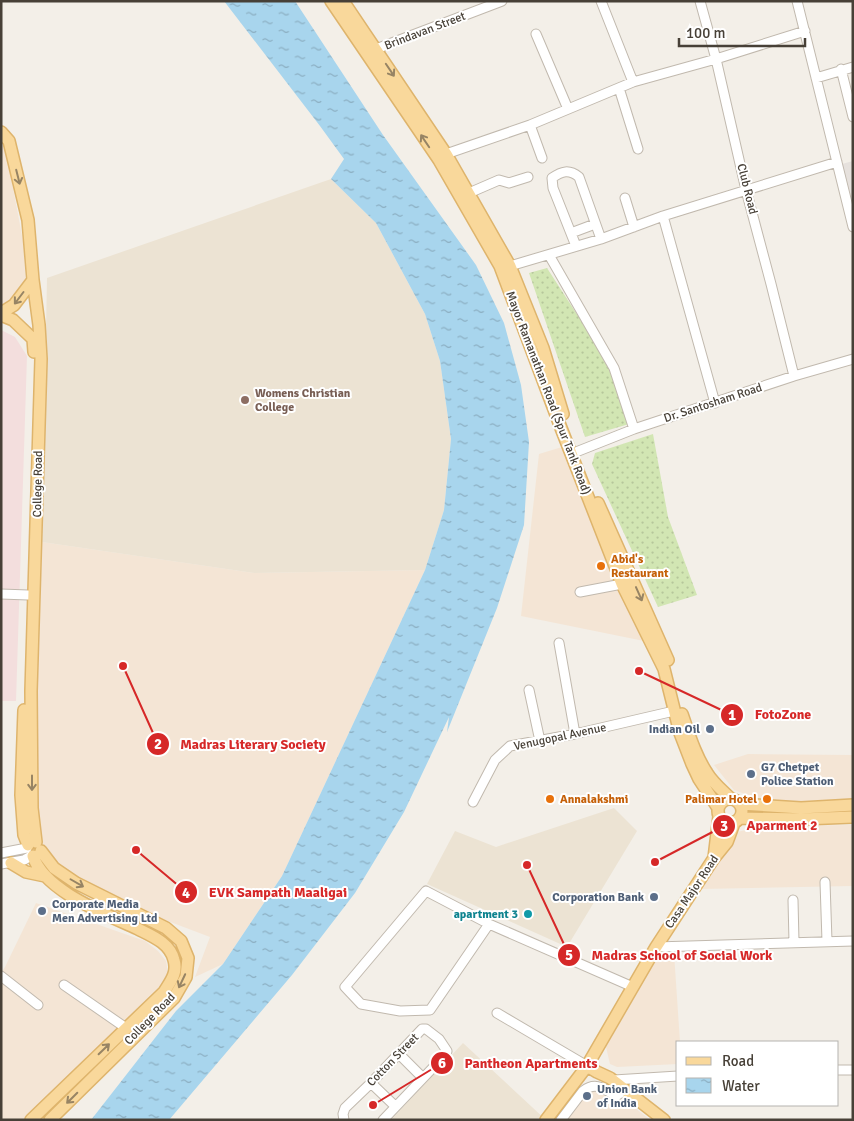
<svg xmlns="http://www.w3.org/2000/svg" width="854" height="1121" font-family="Signika,sans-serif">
<defs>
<pattern id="grass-dots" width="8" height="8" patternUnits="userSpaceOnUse" patternTransform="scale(1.25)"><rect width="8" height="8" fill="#d2e6b3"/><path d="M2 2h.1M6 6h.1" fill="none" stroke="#b6c69b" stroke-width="1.8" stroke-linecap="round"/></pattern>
<pattern id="water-ripples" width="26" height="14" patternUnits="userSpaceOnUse" patternTransform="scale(1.25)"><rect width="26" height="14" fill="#a8d5ed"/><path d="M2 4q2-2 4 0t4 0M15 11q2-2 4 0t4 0" fill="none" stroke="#8baec1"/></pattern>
</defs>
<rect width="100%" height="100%" fill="#f3efe8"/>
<path fill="#f4e5d5" d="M1,142L7,156L23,241L26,285L16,298L1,305Z
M562,447L634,607L644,641L521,616L539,454Z
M42,542L254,573L425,570L282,876L223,964L195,977L210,937L78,887L52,865L40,842L34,813Z
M748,754L853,755V801L767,802L734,790L714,765Z
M853,825V886L701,889L722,853L737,832L763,826Z
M36,903L145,941L158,951L166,961L168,973L164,984L24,1120H1V973L5,967Z
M674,953L680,1042H678V1064L617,1067L610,1064L606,1047L659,954Z
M591,1088L613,1090L650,1120H566Z"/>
<path fill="#e6e1dd" d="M853,161V205L842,164Z"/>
<path fill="#ece3d3" d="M331,179L376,223L425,314L440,361L451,439L444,510L425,570L254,573L42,542L47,278Z
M614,808L637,831L567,947L427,884L455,831L496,847Z
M463,1043L546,1120H391Z"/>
<path fill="#f3dedd" d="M1,330L15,337L27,356L16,701H1Z"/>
<path fill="url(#grass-dots)" d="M547,268L615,373L629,424L585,437L529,273Z
M653,434L668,517L697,595L658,607L592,464L595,453Z"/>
<path fill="url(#water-ripples)" d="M224,1H295L383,135L476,265L504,323L521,385L529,442L524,525L497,608L447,732L449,717L404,812L355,893L292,975L169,1120H91L176,1011L223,964L282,876L425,570L444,510L451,439L440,361L425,314L376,223L331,179L344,159L320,126Z"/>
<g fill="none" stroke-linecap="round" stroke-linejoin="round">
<g stroke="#c1b9ae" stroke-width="11">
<path id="minor" d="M601,1L633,82
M700,1L716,59L746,190L771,284L794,376
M797,1L853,227
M536,34L568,109
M376,49L502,1
M841,69L853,117
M816,78L853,67
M619,88L638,149
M530,125L542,158
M442,157L446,154L530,125L633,82L716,59L805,31
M469,193L499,180L509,183L528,177
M625,198L634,227
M663,216L715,403
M571,233L595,224
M576,246L553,188L552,178C562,171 569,169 579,177L601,239
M549,255L614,368L634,429
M506,266H510L601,239L663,216L837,162
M576,452L634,429L794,376L853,359
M580,592L622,584
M1,594L28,595
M559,643L575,734
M529,690L540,741
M473,802L495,760L510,746L575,734L674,711
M1,853L27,848
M1,864L24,860L31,856
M825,882L827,941
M793,900L794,942
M489,924L430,1010L400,1011L361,1004L345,987L426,891L489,924L633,987
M656,947L853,941
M1,976L38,1005
M64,985L126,1028
M497,1013L587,1066
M399,1054L422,1077
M838,1070H853
M614,1080L678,1076
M371,1083L395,1106
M344,1120L343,1114L345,1108L371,1083L422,1029H426L439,1039L447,1051L446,1054L383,1120
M561,1120L583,1091C596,1081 604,1089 616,1096L625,1090"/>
</g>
<g stroke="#deb46c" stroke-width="14">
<path id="major" d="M331,1L439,160L500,266L561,428L622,584L664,669L680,733L692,764L699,779L718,808
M343,1L446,154L510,266L543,348L563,414
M1,132L9,141L28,220L33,280L39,325L41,359L31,691L32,808L36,842
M1,313L14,305L33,280
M1,315L13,320L33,339L34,352
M598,503L668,660
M24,710L21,795L24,835L28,845
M682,714C689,734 695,755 707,773C713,783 723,791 731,799
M718 811a12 12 0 1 1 24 0a12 12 0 1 1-24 0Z
M740,804L801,808L853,805
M740,818L802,819L853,817
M41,851L54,868L76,883L166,928L181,941L188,958L186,977L174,998L50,1120
M714,858L719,816
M11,863L26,872L45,876
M587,1066L597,1072L610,1078L664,1120
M31,1120L164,992C170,982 178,973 174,960C170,943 152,936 138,929C106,914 44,891 33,856
M546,1120L587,1066L656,947L714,858L727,842L734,823"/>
</g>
<use href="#minor" stroke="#fff" stroke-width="9"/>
<use href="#major" stroke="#f9d89b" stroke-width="11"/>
</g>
<defs><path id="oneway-shaft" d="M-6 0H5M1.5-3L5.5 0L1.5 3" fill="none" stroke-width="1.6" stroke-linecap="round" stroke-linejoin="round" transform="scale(1.25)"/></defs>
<g stroke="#978464">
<use href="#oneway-shaft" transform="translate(390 70) rotate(56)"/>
<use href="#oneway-shaft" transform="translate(425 141) rotate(-124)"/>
<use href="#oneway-shaft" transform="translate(18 177) rotate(76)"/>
<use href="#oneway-shaft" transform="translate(19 298) rotate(127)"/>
<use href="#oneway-shaft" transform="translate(639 594) rotate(66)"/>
<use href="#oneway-shaft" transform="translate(32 783) rotate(90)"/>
<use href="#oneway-shaft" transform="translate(77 883) rotate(30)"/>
<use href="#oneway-shaft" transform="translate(182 981) rotate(115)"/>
<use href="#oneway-shaft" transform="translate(104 1049) rotate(-44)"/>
<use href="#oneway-shaft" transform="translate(72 1098) rotate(135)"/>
</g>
<circle fill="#8d6e63" stroke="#fff" stroke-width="2" cx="245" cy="400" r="5"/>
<g fill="#e8710a" stroke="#fff" stroke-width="2">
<circle cx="601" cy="566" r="5"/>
<circle cx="550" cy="799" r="5"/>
<circle cx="767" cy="799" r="5"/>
</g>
<g fill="#5c6f8a" stroke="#fff" stroke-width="2">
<circle cx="710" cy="729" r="5"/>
<circle cx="751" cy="774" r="5"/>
<circle cx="654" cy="897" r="5"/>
<circle cx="42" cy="911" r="5"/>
<circle cx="587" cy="1096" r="5"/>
</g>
<circle fill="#0f9aa8" stroke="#fff" stroke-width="2" cx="528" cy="914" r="5"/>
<g text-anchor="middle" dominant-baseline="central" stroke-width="4" stroke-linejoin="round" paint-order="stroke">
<g font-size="12" fill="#474037" stroke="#fff">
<text transform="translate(425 31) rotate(-21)">Brindavan Street</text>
<text transform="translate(747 189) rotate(76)">Club Road</text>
<text transform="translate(548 393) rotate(69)">Mayor Ramanathan Road (Spur Tank Road)</text>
<text transform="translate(713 403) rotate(-18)">Dr. Santosham Road</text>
<text transform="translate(38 484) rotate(-89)">College Road</text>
<text transform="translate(560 737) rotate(-12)">Venugopal Avenue</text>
<text transform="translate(692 892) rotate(-56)">Casa Major Road</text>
<text transform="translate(150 1019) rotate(-46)">College Road</text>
<text transform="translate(393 1060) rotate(-46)">Cotton Street</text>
</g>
<g font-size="12" font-weight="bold" fill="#785e54" stroke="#fff" text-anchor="start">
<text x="255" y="393">Womens Christian<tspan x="255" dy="14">College</tspan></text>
</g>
<g font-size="12" font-weight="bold" fill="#c56008" stroke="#fff" text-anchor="start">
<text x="611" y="559">Abid's<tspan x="611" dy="14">Restaurant</tspan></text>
<text x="560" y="799">Annalakshmi</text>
<text x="757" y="799" text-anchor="end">Palimar Hotel</text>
</g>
<g font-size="12" font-weight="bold" fill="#4e5e75" stroke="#fff" text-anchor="start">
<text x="700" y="729" text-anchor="end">Indian Oil</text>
<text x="761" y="767">G7 Chetpet<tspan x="761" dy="14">Police Station</tspan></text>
<text x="644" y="897" text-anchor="end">Corporation Bank</text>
<text x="52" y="904">Corporate Media<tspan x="52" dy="14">Men Advertising Ltd</tspan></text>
<text x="597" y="1089">Union Bank<tspan x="597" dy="14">of India</tspan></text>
</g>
<g font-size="12" font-weight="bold" fill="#0d838f" stroke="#fff" text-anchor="end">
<text x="518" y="914">apartment 3</text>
</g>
</g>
<path fill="none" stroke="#d62828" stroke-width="2" d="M639 671L732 715M123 666L158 744M655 862L724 826M136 850L186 892M527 865L569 955M373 1105L442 1063"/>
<g fill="#d62828" stroke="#fff" stroke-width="2">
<circle cx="639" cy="671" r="5"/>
<circle cx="123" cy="666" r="5"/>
<circle cx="655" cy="862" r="5"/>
<circle cx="136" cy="850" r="5"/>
<circle cx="527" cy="865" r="5"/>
<circle cx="373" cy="1105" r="5"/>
<circle cx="732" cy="715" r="12"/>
<circle cx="158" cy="744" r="12"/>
<circle cx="724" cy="826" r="12"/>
<circle cx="186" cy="892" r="12"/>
<circle cx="569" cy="955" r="12"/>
<circle cx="442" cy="1063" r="12"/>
</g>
<g font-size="15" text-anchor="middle" font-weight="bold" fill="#fff">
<text x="732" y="720">1</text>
<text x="158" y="749">2</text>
<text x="724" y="831">3</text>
<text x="186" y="898">4</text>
<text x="569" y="960">5</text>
<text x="442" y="1068">6</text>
</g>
<g font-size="14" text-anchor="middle" font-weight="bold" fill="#d62828" stroke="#fff" stroke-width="4" stroke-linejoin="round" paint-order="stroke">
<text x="783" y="719">FotoZone</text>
<text x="253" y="749">Madras Literary Society</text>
<text x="782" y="830">Aparment 2</text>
<text x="278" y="897">EVK Sampath Maaligai</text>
<text x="682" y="960">Madras School of Social Work</text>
<text x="531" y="1068">Pantheon Apartments</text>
</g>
<rect width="854" height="1121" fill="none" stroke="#474037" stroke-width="5"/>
<rect x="676" y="1041" width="162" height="65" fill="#ffffff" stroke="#b5b3af"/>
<rect x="686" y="1057" width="25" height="8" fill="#f9d89b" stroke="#b5b3af"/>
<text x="722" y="1066" font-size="15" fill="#474037">Road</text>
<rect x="686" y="1078" width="25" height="15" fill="url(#water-ripples)" stroke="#b5b3af"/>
<text x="722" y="1091" font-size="15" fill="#474037">Water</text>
<path d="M679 38v8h126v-8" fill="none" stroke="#474037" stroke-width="2.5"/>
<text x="686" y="38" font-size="15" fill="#474037" stroke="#ffffff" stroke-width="4" paint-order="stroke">100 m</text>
</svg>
